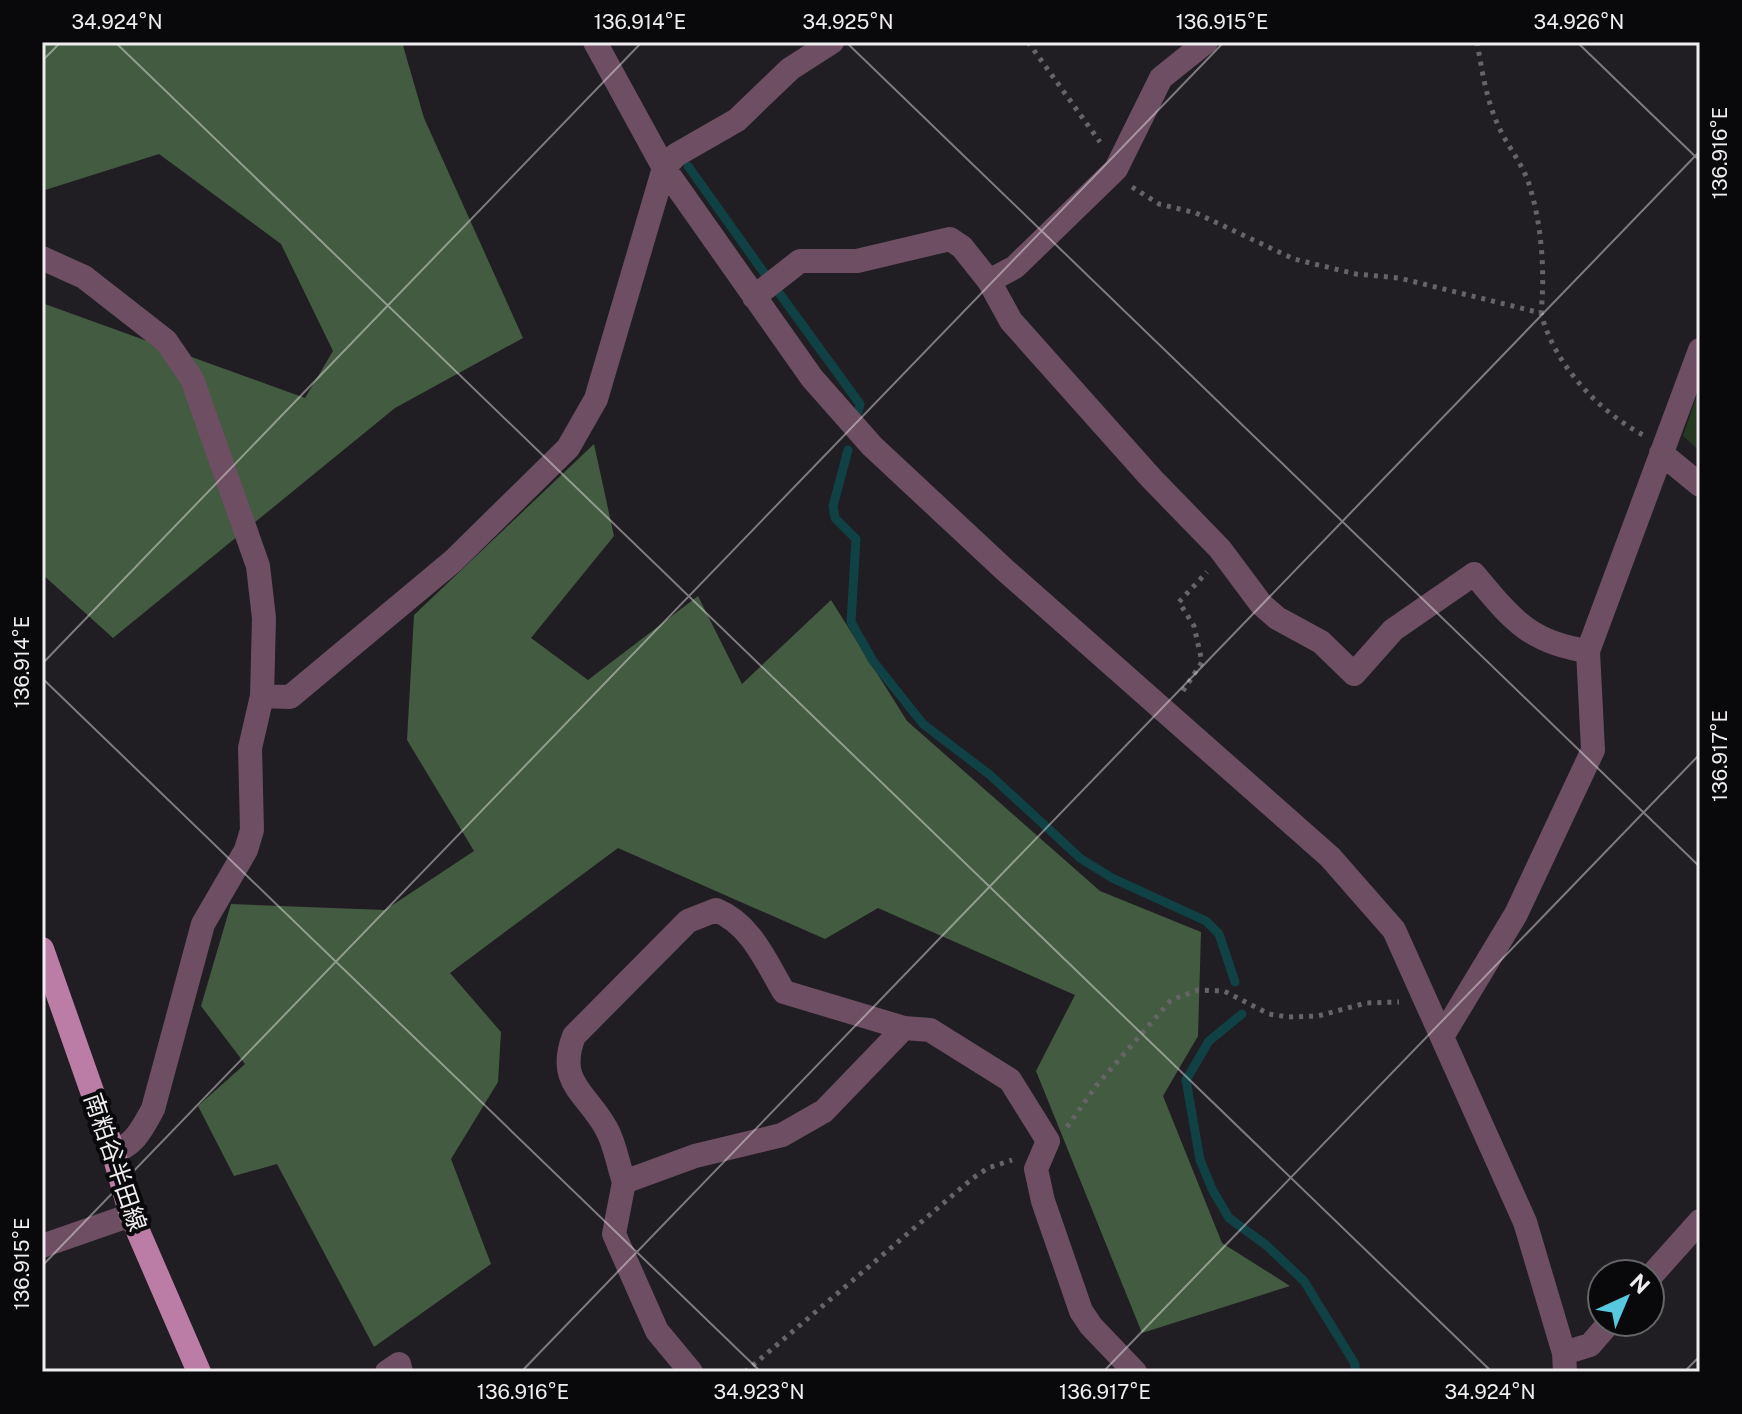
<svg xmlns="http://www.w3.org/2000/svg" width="1742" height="1414" font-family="'Public Sans','Noto Sans JP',sans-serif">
<rect width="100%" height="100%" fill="#201e22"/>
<path fill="#253822" d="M1700,386V451L1683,436Z"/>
<path fill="#435b40" d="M42,42H402L424,118L523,338L395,408L113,638L42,574V303L305,398L333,351L281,244L159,154L42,191Z
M594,444L614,536L531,638L588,680L698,596L742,684L831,600L907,721L1100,891L1201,932L1198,1036L1163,1096L1222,1243L1290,1286L1142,1333L1036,1071L1075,995L878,908L825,939L618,848L450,973L501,1032L498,1082L451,1159L491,1264L374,1347L277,1164L234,1176L198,1106L245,1064L201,1006L231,904L385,910L474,851L407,740L414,615Z"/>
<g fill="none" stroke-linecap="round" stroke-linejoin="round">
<path stroke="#0f4145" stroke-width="9" d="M688,166L767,277
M774,286L860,404L858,412
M848,450L833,506L835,518L856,539L851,622L873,661L923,724L990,775L1080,858L1112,878L1206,921L1219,934L1235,982
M1242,1014L1209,1041L1186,1080L1200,1160L1213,1191L1229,1218L1266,1245L1304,1281L1355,1364V1372"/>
<path stroke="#666467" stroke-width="5" stroke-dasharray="4 6" stroke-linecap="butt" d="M1028,42L1100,142
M1477,42C1482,70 1486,99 1498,125C1508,148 1525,166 1531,191C1542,228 1545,275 1541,313
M1132,187L1159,204L1196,213L1294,259L1356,274L1399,278L1541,313C1554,364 1597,410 1643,435
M1183,691L1202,662L1194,626L1179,602L1207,572
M1067,1127L1096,1086L1171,1000L1198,990L1224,991L1269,1014L1288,1017L1318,1016L1366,1003L1399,1002
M745,1372L973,1178L988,1168L1012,1160"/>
<path stroke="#6d4e62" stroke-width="24" d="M595,42L664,168L812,378L872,446L1006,571L1330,857L1394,930L1525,1222L1564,1353L1565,1372
M42,258L84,277L166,341L192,379L258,566L264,618L262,696L250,748L252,830L246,850L203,924L153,1109C143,1127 134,1147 113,1151
M989,281L1015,267L1116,169L1161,78L1206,42
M754,297L800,261H857L950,239L962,247L989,281L1011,321L1152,479L1220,549L1261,604L1277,618L1321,642L1354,674L1393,630L1474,574C1511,618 1529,643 1588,651
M1661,453L1700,485
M262,696L290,697L453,561L568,448L596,399L664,168L676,155L737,120L790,69L832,42
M1443,1035L1516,914L1593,750L1588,651L1700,350
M624,1182C618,1165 615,1143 606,1128C586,1092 556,1083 574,1036L688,921L716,910C751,924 766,962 784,992L904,1028
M42,1246L131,1215
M1650,1277L1700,1221
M1564,1353L1590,1345L1610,1322
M387,1372L399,1364L401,1372
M691,1372L657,1331L614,1234L624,1182L695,1156L782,1135L824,1111L904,1028L930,1030L1010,1080L1048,1141L1036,1169L1043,1201L1081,1311L1091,1326L1135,1372"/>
<path stroke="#bb7da6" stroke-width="24" d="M42,949L113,1151L131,1215L199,1372"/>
</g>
<path fill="none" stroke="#efedef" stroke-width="2" stroke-opacity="0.45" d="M115,42L1492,1372M846,42L1700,867M1577,42L1700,161M42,61L61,42M42,664L642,42M42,678L761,1372M42,1266L1224,42M521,1372L1700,151M1103,1372L1700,754M1684,1372L1700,1356"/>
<g text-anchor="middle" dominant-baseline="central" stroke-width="8" stroke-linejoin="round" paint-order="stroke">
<g font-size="24" fill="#efedef" stroke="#09080a">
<text transform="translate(116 1162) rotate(71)">南粕谷半田線</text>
</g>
</g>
<rect width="1742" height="1414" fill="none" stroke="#09080a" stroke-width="88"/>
<g transform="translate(1626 1298) rotate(44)"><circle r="38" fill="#09080a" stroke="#656466" stroke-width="2"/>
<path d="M0-6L14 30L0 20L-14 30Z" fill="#56c9e0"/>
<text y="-12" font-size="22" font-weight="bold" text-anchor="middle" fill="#efedef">N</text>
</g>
<rect x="44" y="44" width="1654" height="1326" fill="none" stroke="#efedef" stroke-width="3"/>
<g font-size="20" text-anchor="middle" fill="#efedef">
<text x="117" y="29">34.924°N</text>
<text x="640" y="29">136.914°E</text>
<text x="848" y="29">34.925°N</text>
<text x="1222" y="29">136.915°E</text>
<text x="1579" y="29">34.926°N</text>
<text transform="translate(1720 153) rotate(-90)" y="7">136.916°E</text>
<text transform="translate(22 662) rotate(-90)" y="7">136.914°E</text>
<text transform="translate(1720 756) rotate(-90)" y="7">136.917°E</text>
<text transform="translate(22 1264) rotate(-90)" y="7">136.915°E</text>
<text x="523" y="1399">136.916°E</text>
<text x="759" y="1399">34.923°N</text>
<text x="1105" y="1399">136.917°E</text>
<text x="1490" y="1399">34.924°N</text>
</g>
</svg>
